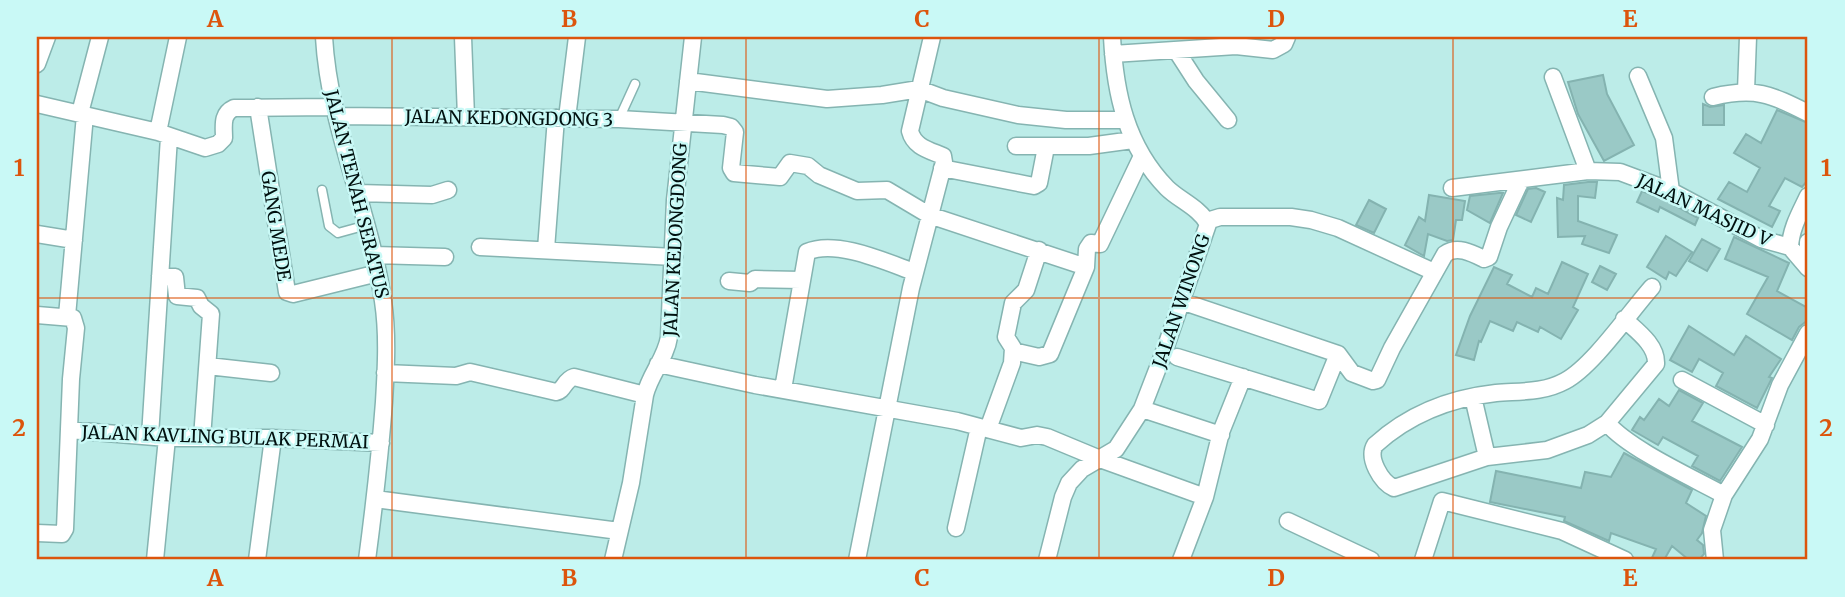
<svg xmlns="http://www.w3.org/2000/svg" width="1845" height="597" font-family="Merriweather,serif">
<rect width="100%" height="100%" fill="#bcece8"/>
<path fill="#9ac9c6" stroke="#84b3b0" stroke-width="2" d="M1603,75L1607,94L1634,145L1604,161L1578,114L1568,82Z
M1703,104L1710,107L1724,105V125H1703Z
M1777,110L1808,123V180L1802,187L1785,178L1769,206L1780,211L1772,227L1718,199L1729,182L1747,192L1760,168L1734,153L1746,134L1761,143Z
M1588,182H1597L1595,198L1578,196V221L1617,235L1609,253L1582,244L1585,236L1558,237L1557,198L1563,200L1564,185Z
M1536,188L1545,192L1531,222L1516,215L1528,189Z
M1642,191L1667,201L1698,218L1695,225L1660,207L1658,212L1637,202Z
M1499,193H1503L1490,223L1467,210L1470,196Z
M1429,195L1465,201L1462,220H1456L1453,240L1447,241L1428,234L1424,256L1405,245L1419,217L1425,221Z
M1369,200L1386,209L1374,233L1356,225Z
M1666,236L1692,252L1676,276L1669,272L1666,279L1647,267Z
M1734,237L1789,263L1777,291L1808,308V320L1799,327L1792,340L1747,314L1768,277L1725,259Z
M1702,239L1720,249L1707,271L1689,261Z
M1562,262L1588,274L1573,307L1578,310L1561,339L1540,327L1538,332L1517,322L1513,331L1490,321L1481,342L1479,341L1474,360L1456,355L1470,316L1494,267L1512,275L1507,284L1532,297L1536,288L1548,294Z
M1600,266L1616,274L1607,290L1592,282Z
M1689,326L1734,355L1746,336L1781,359L1769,377L1772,378L1757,408L1716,386L1723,373L1699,359L1692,372L1670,360Z
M1679,390L1703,403L1692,421L1742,447L1720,481L1692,466L1698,456L1663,437L1658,445L1632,430L1640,417L1644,420L1659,399L1669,406Z
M1624,453L1692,490L1686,503L1706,516L1702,533L1697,540L1703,545L1704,554L1699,560H1689L1672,546L1664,560H1651L1656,549L1611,533L1609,541L1564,521L1565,517L1490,502L1496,471L1581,488L1585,472L1611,477Z"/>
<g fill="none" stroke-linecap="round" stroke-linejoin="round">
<g stroke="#85b4b1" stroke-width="11">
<path id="lane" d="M619,119L635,84
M322,190L329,226L338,233L367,225"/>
</g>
<g stroke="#85b4b1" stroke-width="19">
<path id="street" d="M324,37C329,127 370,211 383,301C388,334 386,368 384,402C380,455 374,507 367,560
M463,37L466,117
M1176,50L1196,81L1228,120
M1113,54L1236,46L1273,50L1284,44L1287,37
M37,64L47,37
M1638,76L1664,138L1671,191
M1553,77L1588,171
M688,81L827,99L882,95L919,89L943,98L1018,115L1066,120H1125
M1746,91L1748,37
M1713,97C1755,87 1770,94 1808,113
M37,104L158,132L205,148L218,144L224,138C224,126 221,114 234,108L333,107
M258,107L287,292L293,294L378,273
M80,113L100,37
M337,116L619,119L723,125L731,127L735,132L731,168L734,173L780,177L790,163L808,166L819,175L857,191L887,190L929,215L1086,267
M567,118L577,37
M158,132L178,37
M1016,146H1089L1133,140
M942,168L1034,186L1039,183L1046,147
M1452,188L1588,171L1620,172L1671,191L1761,239L1790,247
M358,193L432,195L448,190
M1808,196C1800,213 1791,228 1790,247L1808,268
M1207,221L1220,217H1291L1311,220L1338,228L1434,272
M37,234L74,240
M1808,242V247
M480,247L674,257
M546,249L556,118
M374,255L445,257
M160,276L175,277L177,296L197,298L201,306L211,314L202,438
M729,281L750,283L755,279L801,280
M1181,301L1338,354L1352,373L1373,381L1377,380L1392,348L1445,254C1457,245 1472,253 1484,259L1489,257L1499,227L1521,180
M37,315L73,318L76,328L71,379L65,529L62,534L37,533
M67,316L85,115
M1624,319C1637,331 1657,345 1656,364L1607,423L1588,435L1547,450L1487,457L1394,488C1381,482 1367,458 1375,445C1409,414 1451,398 1496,393C1520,391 1543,393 1565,381C1593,366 1629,313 1652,287
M1013,351L1039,357L1050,354L1086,267L1087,249L1091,243L1100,244L1142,156
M1177,357L1319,401L1338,354
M658,364L755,385L957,421L1021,438L1037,435L1047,437L1100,459L1205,497
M208,366L271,373
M385,373L456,376L470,372L556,392C564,391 564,380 574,377L645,395
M1682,380L1766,425
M783,389L807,252C836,239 886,262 914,272
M1473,397L1487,457
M1142,409L1221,435
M1607,423C1629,449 1693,478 1724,495
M988,429L1012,363L1013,348L1006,337L1013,303L1026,290L1039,250
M69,430L167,438H273L381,443
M150,436L169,137
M375,499L619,531
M1288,521L1371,560
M956,528L979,427
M155,560L167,438
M257,560L273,438
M613,560L631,483L645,395C650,374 666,358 669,337L675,200L693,37
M857,560L911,288L944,162L943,156C929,150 914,147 910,131L932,37
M1047,560L1063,497L1069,483L1082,469L1116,449L1142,409L1164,352L1208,224C1200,208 1179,200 1167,188C1126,146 1115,93 1112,37
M1181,560L1205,497L1221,432L1243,377
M1423,560L1442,501L1562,531L1625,560
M1715,560L1712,530L1724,495L1760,439L1780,385L1808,333"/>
</g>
<use href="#lane" stroke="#fff" stroke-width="8"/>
<use href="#street" stroke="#fff" stroke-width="16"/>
</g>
<path fill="none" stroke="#dc550c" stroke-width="2" stroke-opacity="0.55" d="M392,37V560M746,37V560M1099,37V560M1453,37V560M37,298H1808"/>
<g text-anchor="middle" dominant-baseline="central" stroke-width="5" stroke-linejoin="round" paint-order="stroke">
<g font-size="18" fill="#01100f" stroke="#c9f9f6">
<text transform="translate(509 118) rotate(1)">JALAN KEDONGDONG 3</text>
<text transform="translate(357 194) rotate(76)">JALAN TENAH SERATUS</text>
<text transform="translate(1704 210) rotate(25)">JALAN MASJID V</text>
<text transform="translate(276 226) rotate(81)">GANG MEDE</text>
<text transform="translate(675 240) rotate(-87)">JALAN KEDONGDONG</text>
<text transform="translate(1181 301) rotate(-71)">JALAN WINONG</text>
<text transform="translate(225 437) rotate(2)">JALAN KAVLING BULAK PERMAI</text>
</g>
</g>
<rect width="1845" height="597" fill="none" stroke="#c9f9f6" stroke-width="77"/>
<rect x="38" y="38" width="1768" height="520" fill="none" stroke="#dc550c" stroke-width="2.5"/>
<g font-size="23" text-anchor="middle" font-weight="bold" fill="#dc550c">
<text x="215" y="27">A</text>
<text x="569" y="27">B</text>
<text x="922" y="27">C</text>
<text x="1276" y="27">D</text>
<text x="1630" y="27">E</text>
<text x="19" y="176">1</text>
<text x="1826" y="176">1</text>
<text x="19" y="436">2</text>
<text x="1826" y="436">2</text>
<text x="215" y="586">A</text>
<text x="569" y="586">B</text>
<text x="922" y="586">C</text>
<text x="1276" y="586">D</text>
<text x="1630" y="586">E</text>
</g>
</svg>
